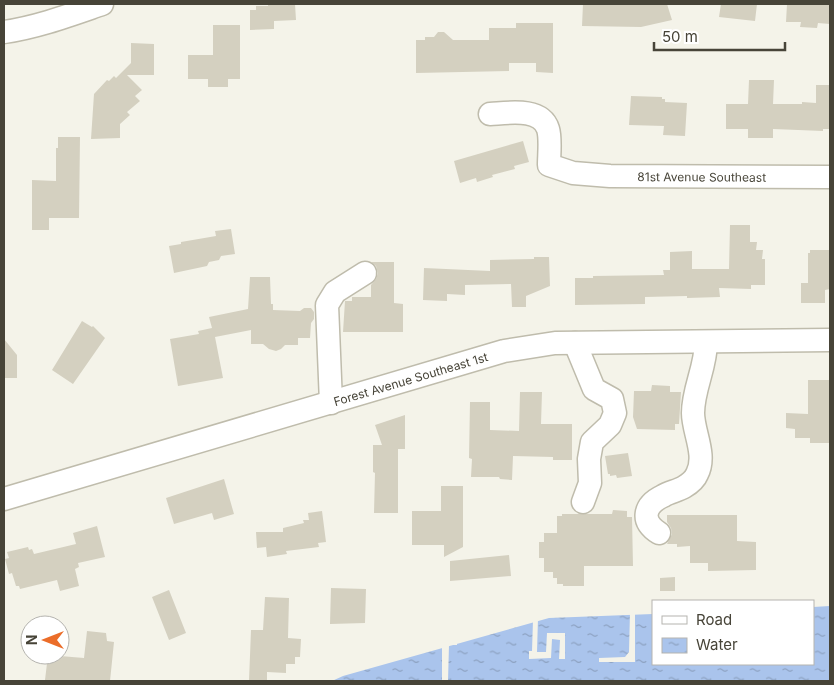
<svg xmlns="http://www.w3.org/2000/svg" width="834" height="685" font-family="Inter,sans-serif">
<defs>
<pattern id="water-ripples" width="26" height="14" patternUnits="userSpaceOnUse" patternTransform="scale(1.25)"><rect width="26" height="14" fill="#aac4ec"/><path d="M2 4q2-2 4 0t4 0M15 11q2-2 4 0t4 0" fill="none" stroke="#8ca1c0"/></pattern>
</defs>
<rect width="100%" height="100%" fill="#f4f3e9"/>
<path fill="url(#water-ripples)" d="M830,606V681H332L343,676L549,618L653,614V664H813V607Z"/>
<path fill="#f4f3e9" d="M630,612H635V662H599V658L625,657L629,652Z
M538,618L537,652H546L547,633H565V659H559L560,640L552,639L551,658L529,659V651H532L533,620Z
M457,641V645H449L448,681H442V645Z"/>
<path fill="#d4d0c0" d="M268,4H295L296,20L274,21V29L250,30V10H256V6H268Z
M583,4H667L672,20L641,27L582,26Z
M721,4H757L755,21L719,17Z
M787,4H830V24L818,23L817,28L800,27L801,22H786Z
M516,23H553V73L536,72V63H509V71L416,73V40H425V37H434L438,32H444L453,40H489V28H516Z
M213,25H240V79H228V87H208V79H188V55H213Z
M131,43L154,44V75H127L142,90L135,96L140,101L127,112L130,115L120,124V138L91,139L94,94L107,80L109,81L114,76L116,78L131,63Z
M749,80H774L773,104H802V102L816,103V85H830V129H823V131L773,129V138H748V129H726V104H748Z
M631,96L662,97V99H665V102L687,103L685,136L663,135L664,126L629,125Z
M58,137H80L79,218H49V230H32V180L56,181V148H58Z
M523,141L529,162L514,166L515,169L492,175L493,177L477,182L476,178L460,183L454,161Z
M730,225H750V242H757L756,250H763L762,259H765V285H751V289L719,288L720,297L687,298V296L645,297V304L575,305V278H593V276L664,275L663,270H670V252L692,251V269H729Z
M231,229L235,254L221,256L219,260L209,262L207,266L174,273L169,246L181,244V242L216,236L215,231Z
M810,250H830V289L825,290V303H801V283H808V253H810Z
M534,257H549L550,286L526,296V307H512L511,284L465,285V295L447,294V301L423,300L424,268L490,271V260L534,259Z
M371,262H394V303L403,304V332H343L345,301H352V297H371V285L376,279L378,273L376,266Z
M250,277H270L271,304H273V310L300,311L304,308H311L314,312V319L311,323L310,338H298V345H285L281,349L276,351L269,349L263,344H251V330L215,337L223,378L178,386L170,339L199,334L198,331L212,328L209,317L248,309Z
M82,321L92,327L93,326L105,338L73,384L52,370Z
M4,339L17,355V378H4Z
M808,380H830V443H810V438H795V429L786,428V413L808,414Z
M652,385L670,386V392H681L679,424H675V430L637,429L633,417L634,391H651Z
M520,392H542L541,424H572V460H553V457L513,456L512,480L500,479L499,477H471L472,459L469,458L470,402H490V430L519,431Z
M405,415V449H398V513H374L375,473L373,472V445H382L375,425Z
M628,453L632,476L617,478L616,475L610,476V474H608L605,456Z
M224,479L234,514L214,520L212,513L174,524L166,498Z
M441,486H463V547L444,557V545H412V511H441Z
M613,510L627,511V517H632L633,566H584V586H563V584H557V578H553V572H544V558H539V542H544V533H557V516H562V514H612Z
M322,511L326,542L318,543L319,547L286,551L287,554L267,557L266,547L257,548L256,532H283V528L304,523L303,520H309L308,513Z
M667,515H737V541L756,542V570L708,571V563H690V546L677,547V544H667L672,534L671,528L667,522Z
M97,526L105,557L78,563L79,567L75,569L79,586L60,591L57,580L20,589L19,586H16L12,573L9,574L5,559L9,558L7,552L28,547L29,550L32,549L34,554L76,544L73,533Z
M509,555L511,576L450,581V561Z
M675,577V591H660V578Z
M331,588L366,589L365,623L330,624Z
M169,590L186,633L169,640L152,597Z
M265,597L289,598L288,638L301,639L300,657H295V664H286V673L267,672V681H249L251,630H263Z
M87,631L106,633L107,641L114,642L110,681H60L45,680L48,655L84,658Z"/>
<g fill="none" stroke-linecap="round" stroke-linejoin="round">
<g stroke="#bfbcac" stroke-width="25">
<g id="minor">
<path d="M4,32C38,27 70,15 102,4"/>
<path id="s1" d="M490,114C508,113 541,107 548,129C551,138 549,155 549,165L573,173L610,176L830,177"/>
<path d="M575,343L594,389L612,399L615,413L610,425L592,442L589,459L590,483L583,502"/>
<path d="M331,403L327,305L335,292L365,273"/>
<path id="s2" d="M4,499L504,351L555,343L830,340"/>
<path d="M659,533C640,521 644,505 663,496C669,492 677,491 684,487C689,484 695,479 697,474C707,455 693,432 693,413C693,389 706,367 706,342"/>
</g>
</g>
<use href="#minor" stroke="#fff" stroke-width="22"/>
</g>
<g text-anchor="middle" dominant-baseline="central" stroke-width="4.5" stroke-linejoin="round" paint-order="stroke">
<g font-size="12" fill="#474438" stroke="#fff">
<text stroke="none"><textPath href="#s1" startOffset="255">81st Avenue Southeast</textPath></text>
<text stroke="none"><textPath href="#s2" startOffset="424">Forest Avenue Southeast 1st</textPath></text>
</g>
</g>
<rect width="834" height="685" fill="none" stroke="#474438" stroke-width="10"/>
<rect x="652" y="600" width="162" height="65" fill="#ffffff" stroke="#b5b4af"/>
<rect x="662" y="616" width="25" height="8" fill="#ffffff" stroke="#b5b4af"/>
<text x="696" y="625" font-size="15" fill="#474438">Road</text>
<rect x="662" y="638" width="25" height="15" fill="url(#water-ripples)" stroke="#b5b4af"/>
<text x="696" y="650" font-size="15" fill="#474438">Water</text>
<g transform="translate(45 640) rotate(270)"><circle r="24" fill="#ffffff" stroke="#b5b4af"/>
<path d="M0-4L9 19L0 12L-9 19Z" fill="#eb6d29"/>
<text y="-8" font-size="14" font-weight="bold" text-anchor="middle" fill="#474438">N</text>
</g>
<path d="M654 42v8h131v-8" fill="none" stroke="#474438" stroke-width="2.5"/>
<text x="662" y="42" font-size="15" fill="#474438" stroke="#ffffff" stroke-width="4" paint-order="stroke">50 m</text>
</svg>
